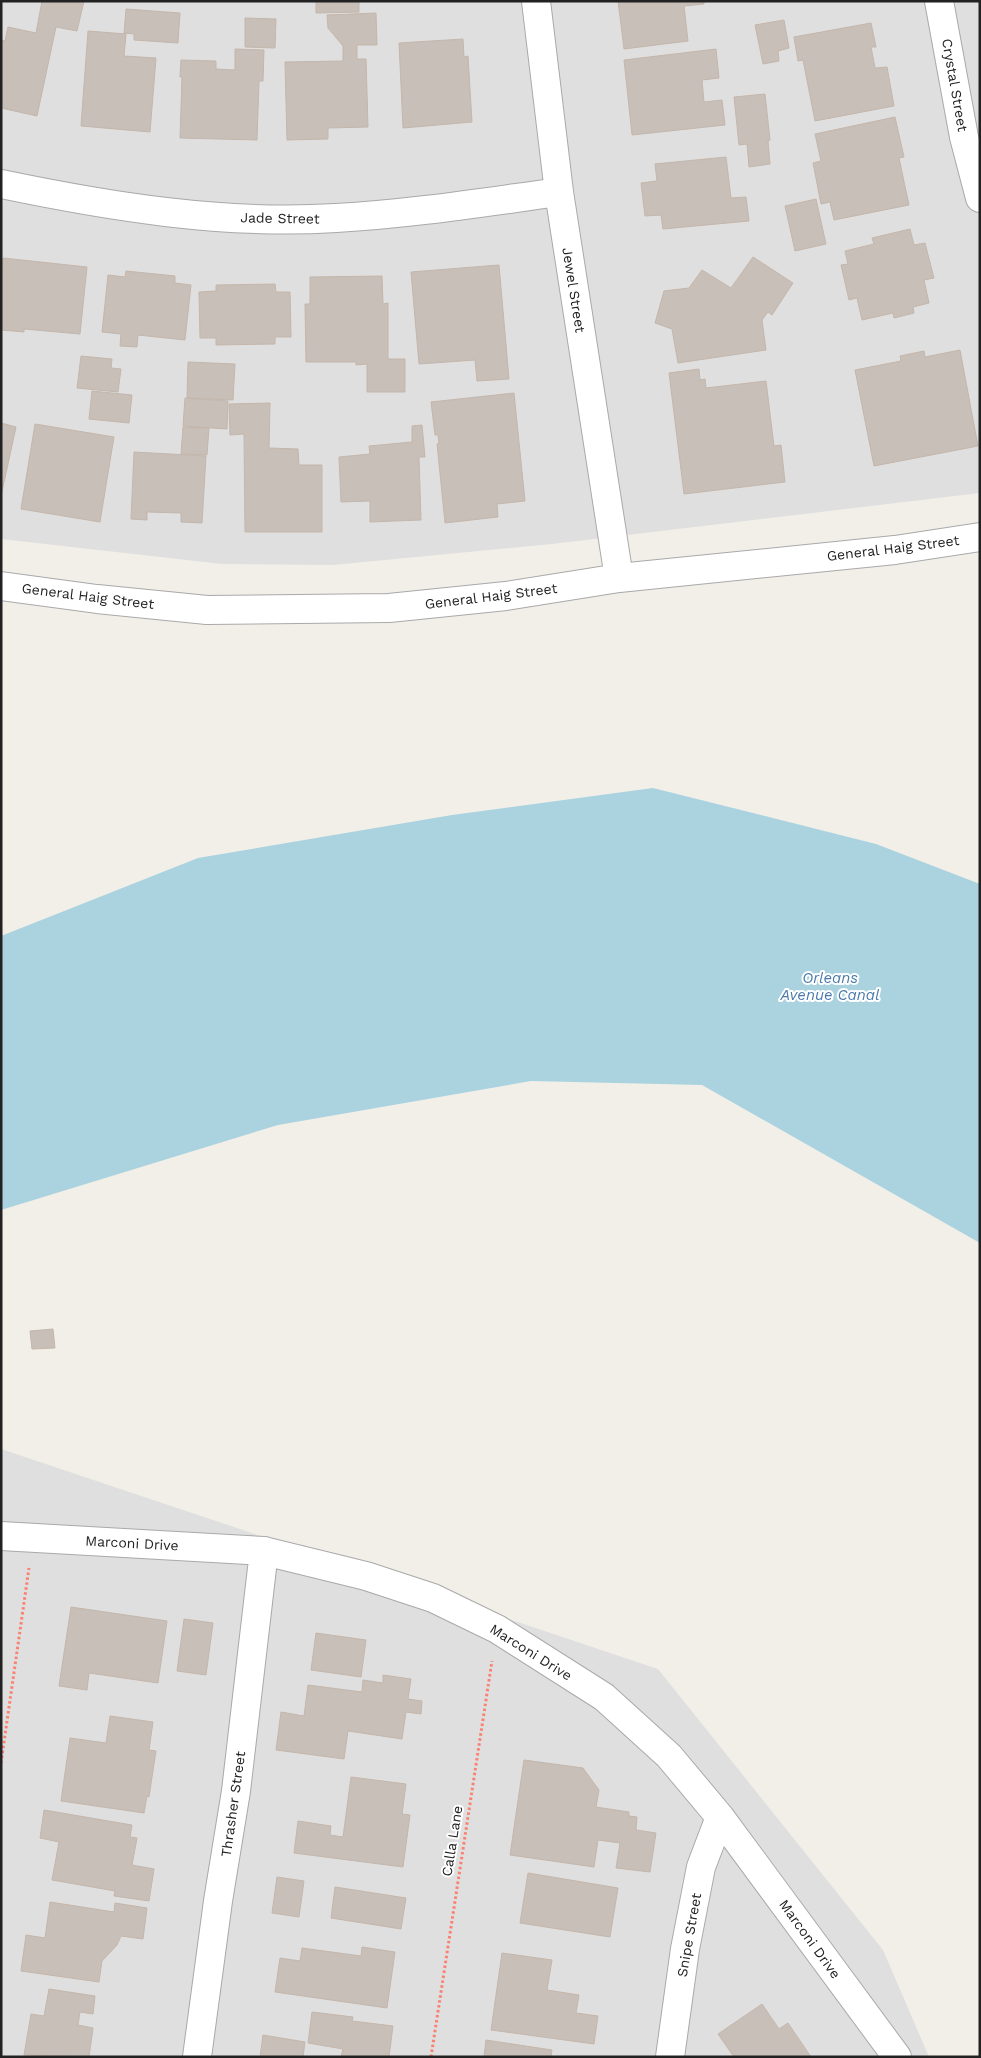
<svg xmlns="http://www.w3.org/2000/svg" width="981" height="2058" font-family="'Work Sans',sans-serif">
<rect width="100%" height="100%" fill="#f2efe9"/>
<path fill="#e0dfdf" d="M1,1H980V493L552,544L333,565L222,564L1,539Z
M1,1449L658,1669L883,1950L929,2057H1Z"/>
<path fill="#aad3df" d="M653,788L876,844L980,884V1243L702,1085L531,1081L278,1125L1,1210V936L198,858L452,815Z"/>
<path fill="#c7bfb8" stroke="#c4b6ab" d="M42,1H84L77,31L56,27L37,116L1,108V40L5,41L8,27L36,33Z
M316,1H359V12L316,13Z
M618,1H704V4L684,6L688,41L624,49Z
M126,9L180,13L178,43L134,40V34L124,33Z
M376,13L377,45H357V59H366L368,127L328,128V139L287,140L285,62L343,61V46L328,28L327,15Z
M245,18L276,19L275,48L245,47Z
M784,20L789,48L778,51L779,61L763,64L755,25Z
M871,23L876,47H871L875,68L887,67L894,106L815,121L803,60L798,61L794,37Z
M88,31L126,34L124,56L156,58L150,132L81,126Z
M463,39L464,57L468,56L472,122L403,128L399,43Z
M235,49L264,50L263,81H259L257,140L180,138L182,77H180L181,60L216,61V69L235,70Z
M716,49L719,78L702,80L704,102L722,100L725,125L632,135L624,60Z
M765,94L770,140L768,141L770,164L749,167L747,144L739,145L734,97Z
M895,117L904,157L899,158L909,205L834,220L830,202L821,204L813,163L821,161L815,134Z
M726,157L731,198L746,197L749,221L663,229L661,215L645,216L641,183L657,181L655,164Z
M816,199L826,244L795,251L785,206Z
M910,229L914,245L925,243L934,278L924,280L929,303L913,307L914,313L894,318L893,313L862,320L857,298L849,300L841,265L848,264L845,251L874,244L872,238Z
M753,257L793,283L772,315L768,312L762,320L766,350L678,363L672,329L655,323L664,291L689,288L702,270L731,288Z
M3,258L87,267L80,334L24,329V332L1,330V280Z
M499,265L509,379L477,381L475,360L419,364L411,272Z
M126,271L175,276V283L191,285L185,340L138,335L137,347L120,346L121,334L102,332L108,275L125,277Z
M382,276L383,304L388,303V359H405V392H367V364L356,365V362H306L305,304H310V277Z
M275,284L276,292H290L291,337H275V344L216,345V338H200L199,292L216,291V285Z
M960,350L978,446L874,466L855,370L901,361L900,356L924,351L925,357Z
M81,356L112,359L111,368L121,369L118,392L77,388Z
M188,362L235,364L233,400L187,398Z
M699,369L700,380L705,379L706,388L766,381L774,446L781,445L785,482L684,494L669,373Z
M92,391L132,395L129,423L89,419Z
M514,393L525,501L497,504L498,517L445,523L437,444L439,443L438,435H435L431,402Z
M185,398L228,401L227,429L183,426Z
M270,403L269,448L298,449L299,465H322V532H245L244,434L230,435L229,404Z
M1,423L16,427L1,496Z
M35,424L114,437L100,522L21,509Z
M422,425L425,457H419L421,520L370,522V501L341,502L339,457L370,454L369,446L412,442V426Z
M183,427L209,428L207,455L181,454Z
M134,452L206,456L202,523L181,522V513L147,512V520L131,519Z
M53,1329L55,1348L32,1349L30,1331Z
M71,1607L167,1621L158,1683L89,1673L87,1690L59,1686Z
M184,1619L213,1623L206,1675L177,1671Z
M316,1633L366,1640L361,1677L311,1670Z
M383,1675L411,1679L408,1699L422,1701L421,1714L406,1712L402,1739L348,1731L344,1759L276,1750L281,1712L304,1716L308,1685L362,1692L363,1680L383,1683Z
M110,1716L153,1722L149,1750L156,1751L149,1797L147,1796L144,1813L61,1801L70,1738L106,1743Z
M524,1760L583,1768L599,1790L596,1807L629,1812V1816L637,1817L636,1830L656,1833L650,1872L616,1868L620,1843L598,1840L594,1867L510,1855Z
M351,1777L406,1784L402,1814L410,1815L403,1867L294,1853L298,1821L331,1826L330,1835L343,1837Z
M44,1810L132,1825L130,1837L137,1838L132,1865L154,1869L149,1901L114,1896L115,1891L52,1880L59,1842L40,1838Z
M528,1873L618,1888L610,1937L520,1923Z
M277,1877L304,1881L299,1917L272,1913Z
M335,1887L406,1898L401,1929L331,1918Z
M50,1902L114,1912L115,1903L147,1908L143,1939L121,1936L117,1945L102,1961L99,1982L21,1971L26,1935L45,1938Z
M362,1947L395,1952L387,2008L275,1992L280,1958L300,1961L302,1948L361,1956Z
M502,1953L552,1960L547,1990L579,1995L576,2013L598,2016L594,2044L491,2030Z
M49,1989L95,1996L93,2014L80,2012L78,2025L93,2028L89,2057L24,2055L31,2014L44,2016Z
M762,2004L779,2029L788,2023L811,2057H734L718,2034Z
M312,2012L353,2017L352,2021L393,2026L389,2057H341L343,2049L308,2043Z
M263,2035L305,2042L303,2057H260Z
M486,2040L552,2050L551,2057H484Z"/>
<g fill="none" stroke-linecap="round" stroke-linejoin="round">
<g stroke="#a9a9a9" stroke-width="30">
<path id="minor" d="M536,1L559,192L619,578
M939,1L964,137L980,198
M1,184C111,207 224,225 336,218C411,214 485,202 559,192
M1,586L97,599L207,610L389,608L506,596L619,578L895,550L980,537
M1,1536L264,1551L366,1576L433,1598L497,1629L604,1697L669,1756L720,1817L897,2057
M197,2057L218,1901L236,1791L264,1551
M670,2057L685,1949L701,1867L720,1817"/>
</g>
<path stroke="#fa8072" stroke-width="3" stroke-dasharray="2.5 2.5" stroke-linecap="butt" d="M1,1763L29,1568
M431,2057L492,1661"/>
<use href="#minor" stroke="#fff" stroke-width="28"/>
</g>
<g text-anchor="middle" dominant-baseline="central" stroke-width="4" stroke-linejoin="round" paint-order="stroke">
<g font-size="14" fill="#222" stroke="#fff">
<text transform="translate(955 85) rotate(80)">Crystal Street</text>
<text transform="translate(280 218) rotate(1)">Jade Street</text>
<text transform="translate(574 290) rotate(81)">Jewel Street</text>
<text transform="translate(893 548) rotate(-7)">General Haig Street</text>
<text transform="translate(88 596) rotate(7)">General Haig Street</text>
<text transform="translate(491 596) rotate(-7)">General Haig Street</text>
<text transform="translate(132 1543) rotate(3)">Marconi Drive</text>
<text transform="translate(531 1652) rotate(32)">Marconi Drive</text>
<text transform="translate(233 1804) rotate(-82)">Thrasher Street</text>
<text transform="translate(452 1841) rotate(-81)">Calla Lane</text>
<text transform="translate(689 1935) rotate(-80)">Snipe Street</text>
<text transform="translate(810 1939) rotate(54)">Marconi Drive</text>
</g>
<g font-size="15" font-style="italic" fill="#4a7aab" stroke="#fff">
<text x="830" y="978">Orleans<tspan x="830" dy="17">Avenue Canal</tspan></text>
</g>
</g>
<rect width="981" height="2058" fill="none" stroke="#222222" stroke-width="5"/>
</svg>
